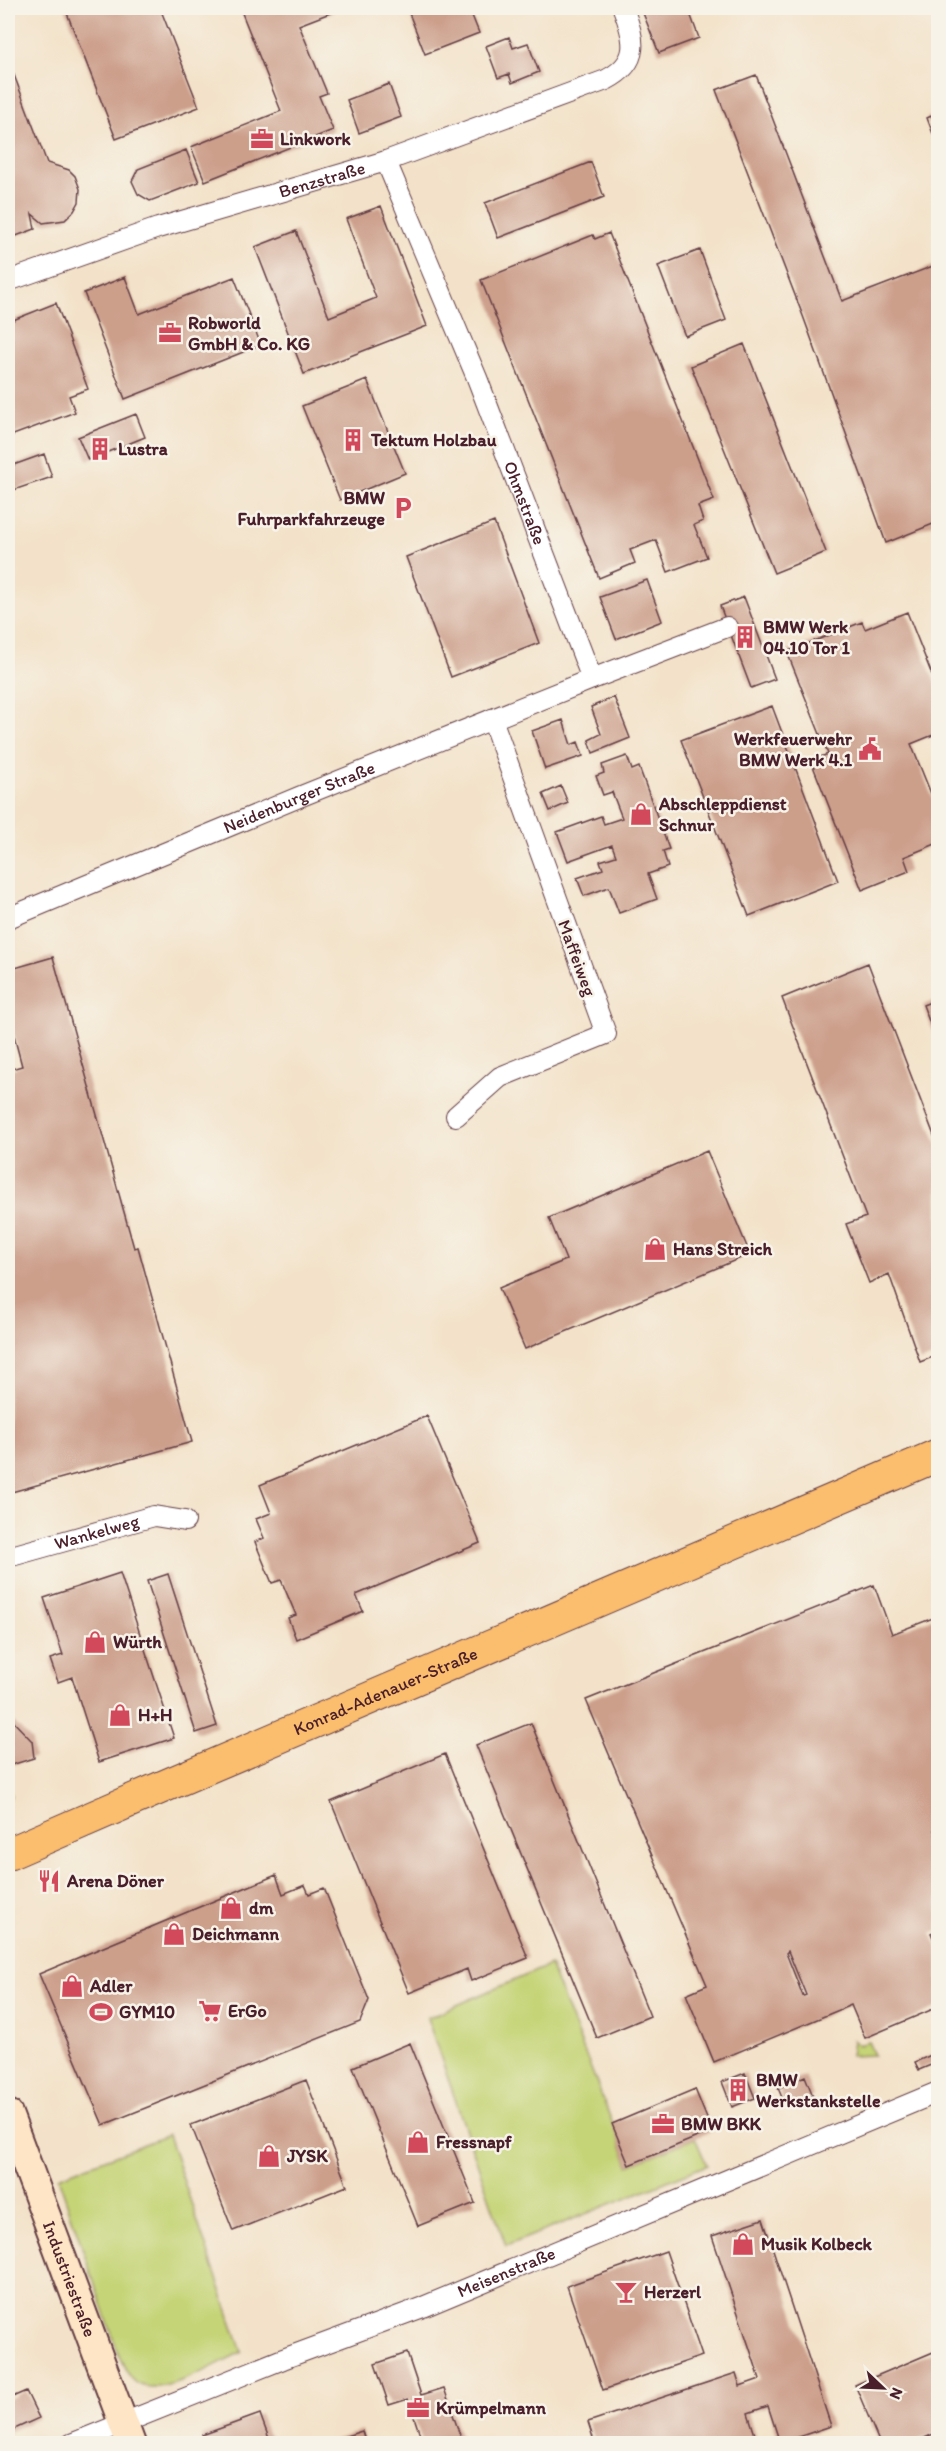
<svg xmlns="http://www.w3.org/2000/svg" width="946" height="2451" font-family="Itim,sans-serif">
<rect width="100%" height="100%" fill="#f7f3e8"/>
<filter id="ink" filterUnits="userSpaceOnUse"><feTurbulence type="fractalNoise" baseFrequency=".0167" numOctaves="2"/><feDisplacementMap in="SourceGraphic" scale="12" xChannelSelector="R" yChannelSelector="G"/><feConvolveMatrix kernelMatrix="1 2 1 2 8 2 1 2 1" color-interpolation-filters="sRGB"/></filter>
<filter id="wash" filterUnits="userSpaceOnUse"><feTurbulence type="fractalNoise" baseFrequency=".008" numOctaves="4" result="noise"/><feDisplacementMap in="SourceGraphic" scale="24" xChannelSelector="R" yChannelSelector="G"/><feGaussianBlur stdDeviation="1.35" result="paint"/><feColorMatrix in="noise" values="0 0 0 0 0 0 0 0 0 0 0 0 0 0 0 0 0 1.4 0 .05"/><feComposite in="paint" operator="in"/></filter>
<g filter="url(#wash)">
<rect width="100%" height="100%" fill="#f3e2c9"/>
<path fill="#c5d476" stroke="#887a50" stroke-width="1.5" d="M550,1965L629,2165L695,2138L707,2165L506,2246L427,2018Z
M853,2040L858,2045L868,2042L874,2055L851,2056Z
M168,2135L242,2352C217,2363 171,2393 143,2386C131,2383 125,2368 120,2358L58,2177Z"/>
<g id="blocks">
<path fill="#cc9f8b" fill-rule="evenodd" d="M65,8H160L199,107L116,139Z
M240,8H343L299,25L327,93L319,96L333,130L205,181L191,147L281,111Z
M407,8H469L479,33L425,54Z
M641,8H688L699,38L659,53Z
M929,8H938V33Z
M509,37L513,48L528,43L539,72L512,83L509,74L498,78L486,46Z
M11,67L47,163L69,170L75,176L80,189L79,202L74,211L65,220L43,223L32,214L35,229L8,239V69Z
M756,75L842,301L938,264V522L886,543L803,316L716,90Z
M389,84L401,117L359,133L347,100Z
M938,113V147L927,118Z
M186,150L199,182L150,201L138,194L132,181L138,169Z
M591,162L604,197L498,238L485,203Z
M381,206L427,326L304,374L255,247L296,231L329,317L376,298L346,219Z
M609,233L714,500L698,506L703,521L694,525L707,557L668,572L656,540L630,550L635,563L599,578L481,280L593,235L595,239Z
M700,250L726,320L685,336L658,266Z
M125,277L139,314L234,277L261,345L125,399L84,293Z
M56,303L88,389L69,396L75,412L8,437V322Z
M744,344L826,552L774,573L691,366Z
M367,380L405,473L340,500L302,406Z
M136,414L145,437L88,460L78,437Z
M44,454L52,477L8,492V467Z
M494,522L539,643L451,677L406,557Z
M647,580L662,621L616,639L600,597Z
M744,597L775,679L751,688L720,606Z
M907,612L938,690V733L911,744L938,811V843L904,857L909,871L862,890L811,761L828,754L787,652L862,622L865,629Z
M614,697L630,738L593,753L589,740L601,734L591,707Z
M772,706L838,881L749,916L681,740Z
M563,720L571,745L578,742L583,756L545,769L532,731Z
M627,756L632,770L639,767L669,849L663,851L668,867L648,874L657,899L619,913L609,887L584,896L577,878L603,869L600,861L616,856L612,845L568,861L557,832L601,816L604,824L622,818L612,792L603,795L596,776L604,773L602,765Z
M561,786L568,803L550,811L543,794Z
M53,957L134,1248L138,1247L192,1442L8,1493V1070L22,1066L8,1013V970Z
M868,963L938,1146V1355L920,1362L889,1274L869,1283L846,1224L866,1217L782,998Z
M938,999V1045L923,1005Z
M707,1151L750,1254L525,1349L499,1288L566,1260L549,1218Z
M427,1416L480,1543L356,1595L363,1611L296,1639L288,1618L296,1615L281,1580L272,1583L255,1542L264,1538L256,1519L271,1513L260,1485Z
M120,1573L174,1738L99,1762L72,1677L58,1682L50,1659L63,1655L44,1598Z
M168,1574L217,1726L196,1733L147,1581Z
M874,1585L892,1634L938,1616V1828L934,1830L938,1842V1930L931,1933L938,1949V2007L865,2038L851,2005L714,2062L686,1994L707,1985L586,1700ZM788,1951L806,1995L803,1996L786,1953Z
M8,1716L32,1741L34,1758L8,1766Z
M531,1723L650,2016L597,2038L476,1745Z
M445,1754L528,1958L471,1981L467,1969L409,1993L331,1802Z
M8,1783L12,1797L8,1798Z
M276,1875L283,1894L305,1885L309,1894L324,1888L369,2000L360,2022L103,2125L39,1974Z
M410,2043L475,2203L418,2226L353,2067Z
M938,2052V2062L919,2070L915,2062Z
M745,2073L755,2098L732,2107L722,2082Z
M805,2076L813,2096L786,2107L778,2088Z
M306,2080L347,2186L233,2231L191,2125Z
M695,2089L712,2131L629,2165L612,2124Z
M763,2219L831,2426L780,2443L768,2406L748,2413L758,2444H595L588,2422L736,2373L740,2386L760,2379L712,2236Z
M666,2251L702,2356L603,2390L567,2286Z
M938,2350V2432L911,2444H880L855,2385Z
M407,2353L421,2395L444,2388L463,2444H423L408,2399L389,2405L375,2364Z
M26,2391L39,2418L8,2432V2399Z
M260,2414L271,2444H205L202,2435Z
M362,2431L366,2444H325L324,2443Z"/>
</g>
</g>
<g filter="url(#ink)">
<use href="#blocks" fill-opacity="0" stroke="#633c43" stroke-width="1.5"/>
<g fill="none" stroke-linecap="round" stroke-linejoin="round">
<g stroke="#633c43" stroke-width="22">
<g id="street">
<path id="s1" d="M386,161L477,378L592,679"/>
<path id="s2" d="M8,281L158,228L386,161L606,80C641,62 635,40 623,8"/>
<path id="s3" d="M8,918L299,797L592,679L727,627"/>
<path d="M456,1116L500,1077L606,1034L492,719"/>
<path id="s4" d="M8,1557L154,1516L185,1521"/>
<path id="s5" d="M71,2444L283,2359L423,2307L938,2092"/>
</g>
</g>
<g stroke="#633c43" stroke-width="32">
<g id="secondary">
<path id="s6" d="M8,2114L131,2444"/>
</g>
</g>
<g stroke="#633c43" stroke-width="34">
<g id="primary">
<path id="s7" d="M8,1854C317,1719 628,1589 938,1455"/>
</g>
</g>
<use href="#street" stroke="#fff" stroke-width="20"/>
<use href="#secondary" stroke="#fde5c5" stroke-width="28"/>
<use href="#primary" stroke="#fbbd6e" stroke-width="32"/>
</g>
</g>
<defs>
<g id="office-bare" transform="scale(1.8)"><path d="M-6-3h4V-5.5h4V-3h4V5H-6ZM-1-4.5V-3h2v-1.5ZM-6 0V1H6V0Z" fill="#d1495b" stroke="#f7f3e8" stroke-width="2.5" paint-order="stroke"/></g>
<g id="building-bare" transform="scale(1.8)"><path d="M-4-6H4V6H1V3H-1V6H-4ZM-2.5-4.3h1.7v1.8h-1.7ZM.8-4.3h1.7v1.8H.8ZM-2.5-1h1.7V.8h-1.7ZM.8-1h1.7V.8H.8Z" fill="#d1495b" stroke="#f7f3e8" stroke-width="2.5" paint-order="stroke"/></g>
<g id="parking-bare" transform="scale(1.8)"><path d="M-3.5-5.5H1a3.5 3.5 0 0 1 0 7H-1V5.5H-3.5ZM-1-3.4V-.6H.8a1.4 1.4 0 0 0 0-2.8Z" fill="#d1495b" stroke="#f7f3e8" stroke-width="2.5" paint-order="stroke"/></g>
<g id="civic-bare" transform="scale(1.8)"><path d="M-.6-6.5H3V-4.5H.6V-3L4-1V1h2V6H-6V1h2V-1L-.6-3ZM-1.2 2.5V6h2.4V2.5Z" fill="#d1495b" stroke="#f7f3e8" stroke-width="2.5" paint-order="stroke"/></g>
<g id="shop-bare" transform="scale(1.8)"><path d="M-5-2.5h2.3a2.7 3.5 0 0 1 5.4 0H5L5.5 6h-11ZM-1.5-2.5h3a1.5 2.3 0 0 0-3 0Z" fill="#d1495b" stroke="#f7f3e8" stroke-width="2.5" paint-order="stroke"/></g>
<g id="restaurant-bare" transform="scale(1.8)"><path d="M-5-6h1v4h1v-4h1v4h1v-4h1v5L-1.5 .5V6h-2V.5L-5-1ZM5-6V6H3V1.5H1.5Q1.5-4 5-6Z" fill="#d1495b" stroke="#f7f3e8" stroke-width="2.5" paint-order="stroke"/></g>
<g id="supermarket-bare" transform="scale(1.8)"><path d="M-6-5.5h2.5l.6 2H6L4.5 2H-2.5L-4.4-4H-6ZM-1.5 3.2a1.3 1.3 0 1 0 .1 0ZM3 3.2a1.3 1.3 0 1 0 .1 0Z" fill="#d1495b" stroke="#f7f3e8" stroke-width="2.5" paint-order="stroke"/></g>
<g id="stadium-bare" transform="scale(1.8)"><path d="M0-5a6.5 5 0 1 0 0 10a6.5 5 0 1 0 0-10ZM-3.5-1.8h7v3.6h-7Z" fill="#d1495b" stroke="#f7f3e8" stroke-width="2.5" paint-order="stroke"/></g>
<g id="bar-bare" transform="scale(1.8)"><path d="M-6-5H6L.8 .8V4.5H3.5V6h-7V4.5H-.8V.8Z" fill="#d1495b" stroke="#f7f3e8" stroke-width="2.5" paint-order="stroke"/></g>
</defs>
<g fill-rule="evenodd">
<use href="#office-bare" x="262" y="139"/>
<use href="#office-bare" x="170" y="333"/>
<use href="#building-bare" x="353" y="440"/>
<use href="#building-bare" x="100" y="449"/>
<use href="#parking-bare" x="403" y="508"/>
<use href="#building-bare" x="745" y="637"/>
<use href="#civic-bare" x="870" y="749"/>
<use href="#shop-bare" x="641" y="814"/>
<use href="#shop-bare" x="655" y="1249"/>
<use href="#shop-bare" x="95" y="1642"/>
<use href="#shop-bare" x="120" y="1715"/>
<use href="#restaurant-bare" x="49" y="1881"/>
<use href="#shop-bare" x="231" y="1908"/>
<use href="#shop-bare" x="174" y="1934"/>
<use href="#shop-bare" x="72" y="1986"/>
<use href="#supermarket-bare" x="210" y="2011"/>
<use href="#stadium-bare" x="101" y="2012"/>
<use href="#building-bare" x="738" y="2090"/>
<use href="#office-bare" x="663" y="2124"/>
<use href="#shop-bare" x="418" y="2142"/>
<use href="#shop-bare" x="269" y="2156"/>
<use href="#shop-bare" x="743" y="2244"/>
<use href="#bar-bare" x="626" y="2292"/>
<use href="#office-bare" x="418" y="2408"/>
</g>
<g text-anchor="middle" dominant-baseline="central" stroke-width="5" stroke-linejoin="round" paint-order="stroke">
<g font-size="18" font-weight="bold" fill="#4a1f2b" stroke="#f7f3e8" text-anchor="start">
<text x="280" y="139">Linkwork</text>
<text x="188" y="323">Robworld<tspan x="188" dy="21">GmbH &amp; Co. KG</tspan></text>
<text x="371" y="440">Tektum Holzbau</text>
<text x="118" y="449">Lustra</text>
<text x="385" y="498" text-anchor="end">BMW<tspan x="385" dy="21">Fuhrparkfahrzeuge</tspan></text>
<text x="763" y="627">BMW Werk<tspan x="763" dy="21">04.10 Tor 1</tspan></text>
<text x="852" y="739" text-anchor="end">Werkfeuerwehr<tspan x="852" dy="21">BMW Werk 4.1</tspan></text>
<text x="659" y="804">Abschleppdienst<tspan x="659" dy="21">Schnur</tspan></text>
<text x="673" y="1249">Hans Streich</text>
<text x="113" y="1642">Würth</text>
<text x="138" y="1715">H+H</text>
<text x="67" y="1881">Arena Döner</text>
<text x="249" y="1908">dm</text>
<text x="192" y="1934">Deichmann</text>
<text x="90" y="1986">Adler</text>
<text x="228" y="2011">ErGo</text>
<text x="119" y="2012">GYM10</text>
<text x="756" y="2080">BMW<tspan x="756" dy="21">Werkstankstelle</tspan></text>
<text x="681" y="2124">BMW BKK</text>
<text x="436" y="2142">Fressnapf</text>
<text x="287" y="2156">JYSK</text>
<text x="761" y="2244">Musik Kolbeck</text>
<text x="644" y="2292">Herzerl</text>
<text x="436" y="2408">Krümpelmann</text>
</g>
<g font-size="18" fill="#4a1f2b" stroke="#f7f3e8">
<text stroke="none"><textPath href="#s2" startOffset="330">Benzstraße</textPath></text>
<text stroke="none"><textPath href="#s1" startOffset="369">Ohmstraße</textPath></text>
<text stroke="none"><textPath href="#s3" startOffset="315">Neidenburger Straße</textPath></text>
<text transform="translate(577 958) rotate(70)">Maffeiweg</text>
<text stroke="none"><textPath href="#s4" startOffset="92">Wankelweg</textPath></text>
<text stroke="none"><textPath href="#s7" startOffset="411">Konrad-Adenauer-Straße</textPath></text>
<text stroke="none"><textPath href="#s5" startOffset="468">Meisenstraße</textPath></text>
<text stroke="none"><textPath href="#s6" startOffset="176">Industriestraße</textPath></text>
</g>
</g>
<rect width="946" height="2451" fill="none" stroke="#f7f3e8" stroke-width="30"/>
<g transform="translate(883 2388) rotate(113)" stroke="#f7f3e8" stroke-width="4.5" paint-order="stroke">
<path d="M0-4.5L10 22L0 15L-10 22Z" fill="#4a1f2b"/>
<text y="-9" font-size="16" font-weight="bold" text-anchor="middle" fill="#4a1f2b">N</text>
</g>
</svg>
